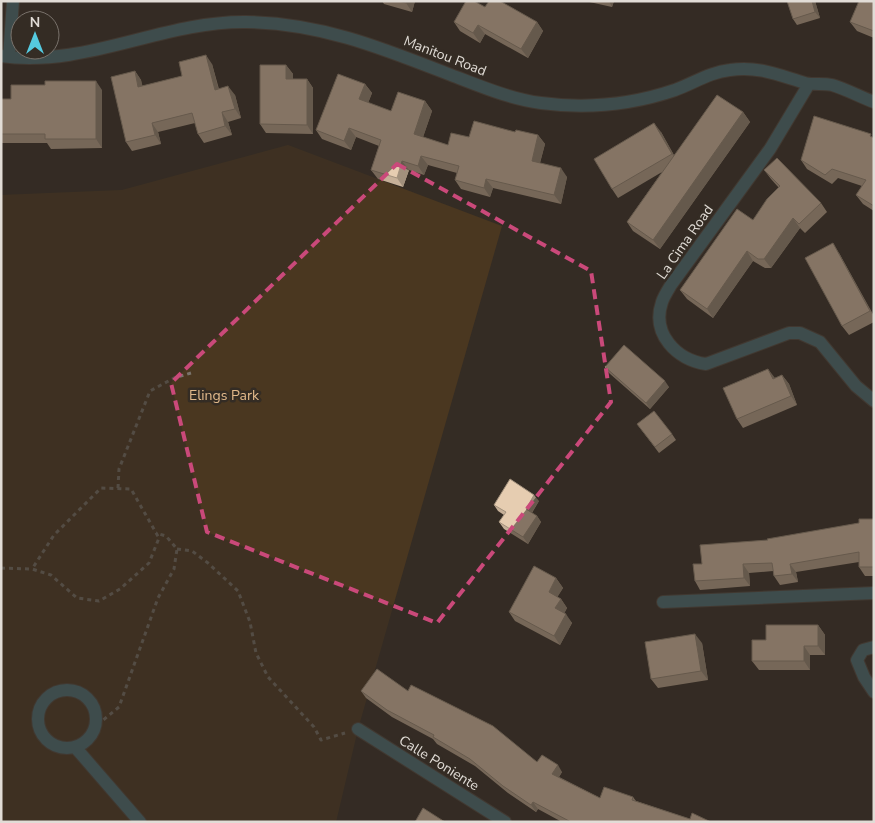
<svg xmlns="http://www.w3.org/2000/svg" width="875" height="823" font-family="'Nunito Sans',sans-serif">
<rect width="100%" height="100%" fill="#342c24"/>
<path fill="#4a3720" d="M288,145L502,226L358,729L336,822H1V195L122,190Z"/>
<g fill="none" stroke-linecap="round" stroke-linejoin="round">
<g stroke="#504840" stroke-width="14">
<path id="minor" d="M1,56C86,68 162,21 246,22C321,23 382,48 451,75C480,86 510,99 541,103C587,109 631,105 675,90C694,83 710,72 730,70C759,66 778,75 805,83C814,85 823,83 832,85C846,89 860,97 874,102
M9,57L13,1
M809,84L770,149L671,285C668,290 664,296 662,302C651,334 677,360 706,364L789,333H800L820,342L856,386L874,401
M663,602L874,593
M874,647L863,650L857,660L864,677L874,692
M38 719a29 29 0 1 1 58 0a29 29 0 1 1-58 0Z
M358,729L505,822
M75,747L140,822"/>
</g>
<path stroke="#79736b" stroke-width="3" stroke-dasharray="4 4" stroke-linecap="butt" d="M118,488L119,469L150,391L174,378L191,373
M177,549L192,551L208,563L238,591L250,622L256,653L268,677L314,727L321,740L345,733
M1,568L32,569L51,575L77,598L99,601L120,589L149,563L159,538L131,489L101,488L54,535L32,569
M96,721H102L119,707L158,598L174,569L177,549L166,536L156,533"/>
<use href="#minor" stroke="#4a737c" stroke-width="12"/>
</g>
<path fill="#c6b098" d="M382,1H415L412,12L384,4Z
M585,1H614L612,7Z
M815,1L820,18L797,25L793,19Z
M874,1V38L857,31L850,22Z
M485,7L537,22L543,31L528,58L485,34L480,43L460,31L454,22Z
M212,64L219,89L235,95L241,118L228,122L232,135L204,143L198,134L195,123L158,132L161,144L132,151L126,142L135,71L141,80L142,86L182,76Z
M286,65L293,74V79H307L313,88V134L266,133L260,124Z
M365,84L372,93L368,103L391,111L425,101L432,111L423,137L448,145L469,137L515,132L538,135L545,144L540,163L567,177L561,204L493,188L490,197L461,189L455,180L457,173L428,165L424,175L409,170L403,187L378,179L371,170L379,146L356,137L351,150L322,139L316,130Z
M102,90V148L51,149L47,143H1V99H11Z
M743,112L750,122L660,249L633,231L627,222L662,172L618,198L612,189L661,132L674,155Z
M874,138V211L863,204L856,195L862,186L838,178L832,184L807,169L801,160Z
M764,170L821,203L827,212L805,233L800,228L771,268H765L753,261L713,318L687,299L680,290L753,220L779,188L771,179Z
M839,253L874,316V322L849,335L842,326Z
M605,367L669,387L650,409L609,373Z
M782,375L789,384L797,405L743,428L737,419L775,378Z
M637,424L672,434L676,440L659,453Z
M539,501L532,513L537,516L541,522L528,544L504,529L499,522L504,515L498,511L494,505Z
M874,519V576H865L859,567V562L796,572L798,582L780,585L774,576L773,571L749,573L750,586L700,590L695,581L702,564L768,540L859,523Z
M556,578L563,588L557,597L561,599L567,608L564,613L572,623L560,645L515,621L509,612Z
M818,625L825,635V655H810V670H759L752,661L766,640Z
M702,643L708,680L658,688L651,679Z
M361,691H408L537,762L562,772L559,777L600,798L633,797L636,801L690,819L711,822H562L538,809L536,812L508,793L475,766L437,744L433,739L392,717L366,698Z"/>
<path fill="#a1907c" d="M406,1H415L412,12L406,3Z
M609,1H614L612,7Z
M812,1H815L820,18L815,12Z
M537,22L543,31L528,58L521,49Z
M478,25L485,34L480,43L473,33Z
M206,55L212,64L221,99L215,90Z
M286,65L293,74V88L286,79Z
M135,71L141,80L145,96L138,87Z
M307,79L313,88V134L307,125Z
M96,81L102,90V148L96,139Z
M365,84L372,93L366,108L359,99Z
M228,86L235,95L241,118L235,109Z
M425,101L432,111L421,143L414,134Z
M222,112L228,122L232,135L225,126Z
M743,112L750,122L660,249L653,240Z
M152,123L158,132L161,144L155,135Z
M654,123L661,132L678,163L672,154Z
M349,128L356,137L351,150L344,141Z
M538,135L545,144L538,170L532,161Z
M421,156L428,165L424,175L418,166Z
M402,161L409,170L403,187L397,178Z
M561,168L567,177L561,204L554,195Z
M486,179L493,188L490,197L484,188Z
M793,218L800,228L771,268L764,259Z
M833,243L839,253L874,317L870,311Z
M747,251L753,261L713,318L707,309Z
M768,369L775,378L779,389L773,379Z
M782,375L789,384L797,405L791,396Z
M665,381L669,387L650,409L646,403Z
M534,495L539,501L530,515L526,509Z
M537,516L541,522L528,544L523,537Z
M743,564L749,573L750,586L744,578Z
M790,564L796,572L798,582L792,574Z
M556,578L563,588L555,601L549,592Z
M561,599L567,608L562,618L555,608Z
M566,614L572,623L560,645L554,636Z
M818,625L825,635V655L818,646Z
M695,634L702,643L708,680L701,671Z
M804,646L810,655V670L804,661Z
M558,765L562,772L557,780L552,774Z
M533,802L538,809L536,812L531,805Z"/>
<path fill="#e6cdb1" stroke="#a1907c" d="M398,1H406V3Z
M466,1H474L485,7L489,1H500L537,22L521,49L478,25L473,33L454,22Z
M787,1H812L815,12L793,19Z
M859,1H874V31L850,22Z
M206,55L215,90L228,86L235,109L222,112L225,126L198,134L192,113L152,123L155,135L126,142L111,77L135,71L138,87L182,76L179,62Z
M260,65H286V79H307V125L260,124Z
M338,74L365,84L359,99L391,111L398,92L425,101L414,134L448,145L451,133L469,137L474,121L515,132L516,130L538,135L532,161L561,168L554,195L486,179L484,188L455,180L459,166L421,156L418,166L402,161L397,178L371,170L381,140L349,128L344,141L316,130Z
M45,81H96V139H45V134H1V99H11V85H45Z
M717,95L743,112L653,240L627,222Z
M814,116L871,134L870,136L874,138V206L856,195L866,180L832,169L825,175L801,160Z
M654,123L672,154L612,189L594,159Z
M777,158L821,203L799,224L793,218L764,259H758L747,251L707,309L680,290L737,209L753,220L767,199L780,186L764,170Z
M833,243L870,311L842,326L805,258Z
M624,345L665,381L646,403L605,367Z
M768,369L773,379L782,375L791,396L737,419L723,388Z
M654,411L672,434L655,447L637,424Z
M510,479L534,495L526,509L537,516L523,537L499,522L506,512L494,505Z
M859,519H874V567H859V552L790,564L792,574L774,576L772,563L743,564L744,578L695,581L693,564H702L700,545L768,540L767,539L859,523Z
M534,566L556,578L549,592L561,599L555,608L566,614L554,636L509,612Z
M766,625H818V646H804V661H752V640H766Z
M695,634L701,671L651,679L645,642Z
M377,669L408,691L411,685L493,726L537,762L542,755L558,765L552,774L600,798L604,787L633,797L632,800L690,819L692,813L711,822H571L533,802L531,805L503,786L470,759L433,737L434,735L387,710L361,691Z
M423,808L445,822H415Z"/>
<path d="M0 0H875V823H0ZM397,164L591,271L611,402L437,623L207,532L171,383Z" fill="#342c24" fill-opacity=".55" fill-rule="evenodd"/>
<path fill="none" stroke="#ca497a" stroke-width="4" stroke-dasharray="10 6" stroke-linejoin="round" d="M397,164L591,271L611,402L437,623L207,532L171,383Z"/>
<g text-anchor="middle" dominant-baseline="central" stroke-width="5" stroke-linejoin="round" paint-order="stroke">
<g font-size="14" fill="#e1dcd6" stroke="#342c24">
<text transform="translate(445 56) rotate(21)">Manitou Road</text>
<text transform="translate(685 242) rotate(-55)">La Cima Road</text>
<text transform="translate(439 763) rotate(32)">Calle Poniente</text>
</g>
<g font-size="14" fill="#e1b88a" stroke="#342c24">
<text x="224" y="395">Elings Park</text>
</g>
</g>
<rect width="875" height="823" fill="none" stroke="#e1dcd6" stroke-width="5"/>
<g transform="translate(35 35)"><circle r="24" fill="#342c24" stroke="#79726b"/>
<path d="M0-4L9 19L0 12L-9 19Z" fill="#55cae0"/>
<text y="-8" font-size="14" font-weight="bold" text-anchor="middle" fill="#e1dcd6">N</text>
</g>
</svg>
